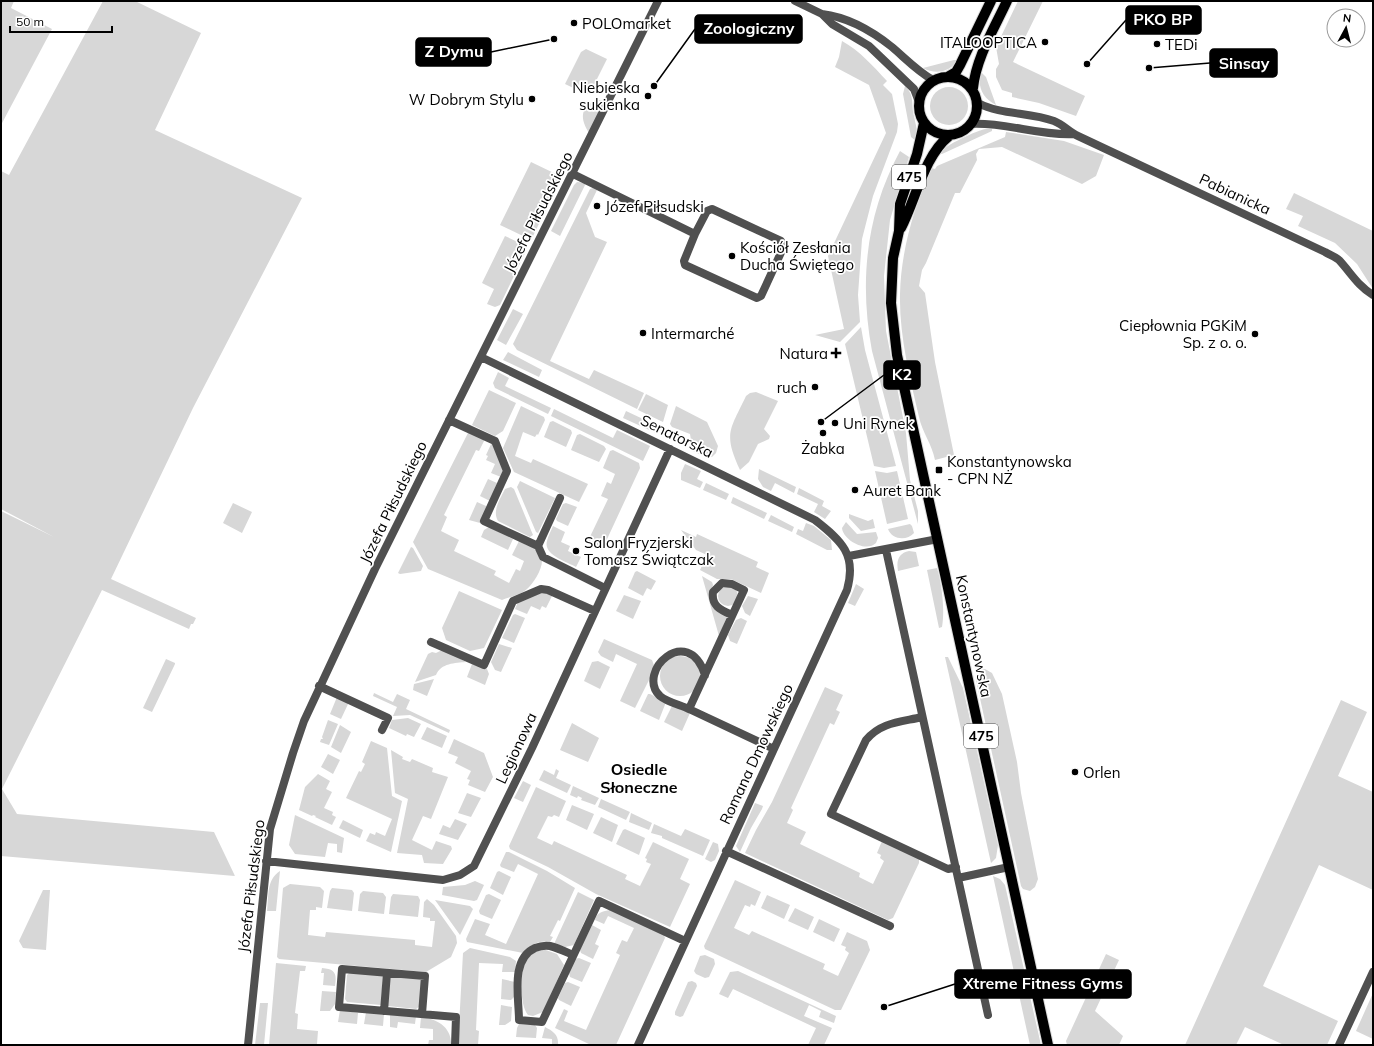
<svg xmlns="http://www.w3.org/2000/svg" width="1374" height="1046" font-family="Mulish,sans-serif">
<rect width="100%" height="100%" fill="#fff"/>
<path fill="#d7d7d7" d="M1,1H14L11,8L52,29L1,125Z
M103,1H135L201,33L155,130L302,198L193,408L111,579L196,618L193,624H191L189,629L102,590L2,789L17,814L214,832L235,876L1,856V511L54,537L1,509V171L9,175Z
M1018,1H1043L1013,62L1085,96L1076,116L1039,103L1012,97V93L1002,90L996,77V69L999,64L996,47Z
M842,41C860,51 873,66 887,81L883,85L892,94L898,124L897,132L873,196L862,239L858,295L860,322L840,342L815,335L844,329L828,256L886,133L869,85L835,67L839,57Z
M586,49L607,59L590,93L586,94L565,84L581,52Z
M954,60H958C950,72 936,75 923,68Z
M981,72L986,77L996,105C982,98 977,86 981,72Z
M905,86C915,95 911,105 914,116C916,126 918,131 916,141L911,137L903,94Z
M930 106a19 19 0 1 1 38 0a19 19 0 1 1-38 0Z
M595,100H609L591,136C581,121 578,110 595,100Z
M986,129H992V131L942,154L939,153C944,146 977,130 986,129Z
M1006,132L1064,141L1104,155L1096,176L1082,184L1002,147L979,149L976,154L977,160L960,193H955L926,263L922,270L919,286L925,293L935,362L954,455L935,460C932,444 922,432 919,417C910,378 899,335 900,294C901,250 914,208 931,168L935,169L937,166L1005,137Z
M900,151L909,157L890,220L884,276L886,331L906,433L910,480L918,511V524L872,351C859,281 866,214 900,151Z
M531,162L558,175L561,179L533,236H523L500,225Z
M577,182L586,183L560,236L551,231L574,185Z
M593,188L597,190L586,213L595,237L607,242L550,361L589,379L594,370L644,393L637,409L517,350L513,344L590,189Z
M1294,193L1373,231V289L1357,264L1335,243L1298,226L1303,216L1286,209Z
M505,236L520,243L526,251L500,305L495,307L487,304L494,289L482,283Z
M513,309L523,314L506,345L497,340Z
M861,327L865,350L896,466L884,468L874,466L845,344Z
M508,352L542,370L539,377L503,360Z
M498,372L509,378L505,386L551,408L548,414L495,388L493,383Z
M489,390L516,403L503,431L495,436L472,425Z
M756,392L778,401L764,429L770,436L769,439L758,444L749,462L740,470C723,433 730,430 746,396L750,393Z
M646,394L668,405L663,422L638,410Z
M521,406L544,417L545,420L538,435L537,434L535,437L523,432L515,456L531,463L533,459L588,484L579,502L514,472L503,448Z
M676,406L707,422L718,446L716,453L712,457H705L693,451L697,443L691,440L690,434L672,427L670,424Z
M554,409L613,438L617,430L650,446L643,461L551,416Z
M626,411L658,426L656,433L623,418Z
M553,421L571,430L572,433L566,447L544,437L550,422Z
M469,431L485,439L479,451L476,450L444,515L447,517L441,531L459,540L454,551L496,571L494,575L509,583L516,569L520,571L524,561L512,555L519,541C525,544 533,547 538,551C549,560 535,582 527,589C521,595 509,597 502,600L428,569L413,542Z
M580,434L604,446L606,449L599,462L571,450L577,435Z
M492,442L505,469L501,477L491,473L495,464L486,460L488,456L486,455Z
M613,450L639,463L640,468L602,550L587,543L608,499L601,496L607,482L611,484L615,474L603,468L610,451Z
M685,464L701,471L697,479L703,482L700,488L681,480V473Z
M759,469L796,487L794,493L775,483L771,491L763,487L758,479Z
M875,471L887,473L897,471L908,519L887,524Z
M488,479L497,483L490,501L480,496Z
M520,481L555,498L538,533L536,532L517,487Z
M706,483L729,494L726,500L703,490Z
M511,487L514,489L533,535L530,537L498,521C492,511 500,499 505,489Z
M799,488L824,501L822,506L831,511L825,519L814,512L818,504L797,494Z
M733,497L767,513L764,519L731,503Z
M477,502L486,506L487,508L480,523L469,520Z
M233,503L252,512L242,533L223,523Z
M566,503L577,507L568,526L557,521L556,519L563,504Z
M849,514L868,521L873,519L875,528L861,531L849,518Z
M771,515L794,527L792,532L768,521Z
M846,522L857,534L876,532L878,538L876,543C866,553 843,540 842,528Z
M806,523L814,526L831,540L832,550H827L796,534L798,529L803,531Z
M910,524L912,526L914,533C907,541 892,540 888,529Z
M553,526L565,532L561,542L570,546L568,551L581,557L576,567C567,562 543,555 547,541C548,536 551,531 553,526Z
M489,527L513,539L508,550L481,537L484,530Z
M681,530L696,537L697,534L758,562L756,567L769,573L761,593L731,579H717L700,570L707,555L696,550Z
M411,547L413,548L423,566L421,571L400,574L398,573Z
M909,551L916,552L919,566L898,571C896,560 899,553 909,551Z
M937,568C942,584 945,610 942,627L939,628L927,570Z
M637,571L656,581L651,590L647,588L643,596L628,588L635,572Z
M702,576L712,582L713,585L710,593L727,617L719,636Z
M856,584L864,589L855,606L848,603Z
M718 596a10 10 0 1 1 20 0a10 10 0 1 1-20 0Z
M459,591L502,610L484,648L470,651L446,640L442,628Z
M541,593L553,594L546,608L542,606L540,610L531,606L527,614L515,609L518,602Z
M624,595L641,601L633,619L616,611Z
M748,596L758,599L750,616L745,613L742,606Z
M515,614L525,618L514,643L502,638L513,615Z
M741,618L747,621L737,644L730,641L728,635L736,620Z
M604,639L652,660L655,668L635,708L620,701L637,664L616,654L613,662L601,656L598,652Z
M499,644L512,648L501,672L495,670L491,662Z
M444,649L466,662C455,663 441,663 436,675L415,682L428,654L432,652L436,653Z
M660 676a20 20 0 1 1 40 0a20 20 0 1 1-40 0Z
M945,657H948L963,688L998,845L996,858L991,863Z
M166,659L175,663V664L152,712L143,708Z
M598,661L610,667L600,689L584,681L592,662Z
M472,664L487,669L489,674L485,685L467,677Z
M981,669H985L992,673L1002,694L1017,762L1021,793L1038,879L1035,887L1030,891L1023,889L1021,886L976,680Z
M434,679L427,696L413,690L414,684Z
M825,687L843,695L836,710L840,712L834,725L830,723L791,808L793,810L787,823L806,832L800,844L860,873L859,877L873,884L884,861L880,858L881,855L877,853L882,841L919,858V863L893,918L888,920L745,853L756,830L772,802Z
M374,693L393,702L397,694L410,700L406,709L450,730L449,733L410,715L393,716L397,707L373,696Z
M648,694H650L666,702L659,720L640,711Z
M337,697L349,702L341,719L330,714Z
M1341,700L1367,712L1338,776L1373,792V890L1319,865L1263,986L1338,1021L1327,1045H1284L1245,1027L1236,1045H1185Z
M672,706L690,713L682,731L664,722Z
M408,718L421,724L414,737L407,734L406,736L389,728L392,720Z
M328,720L338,724L329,745L320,742L321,739H323L322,737Z
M526,722L533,726L526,742L518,741Z
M572,723L599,738L588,762L560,750Z
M340,725L351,732L341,753L331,747Z
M427,727L447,736L442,748L421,739Z
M454,739L484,753L493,777L485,792L468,785L470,780L467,779L471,771L455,763L458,757L448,753Z
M371,741L387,748L392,796L402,801L391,852L366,841L370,833L375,835L376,832L385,836L392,819L346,798L359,771L361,772L365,764L362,762Z
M391,750L403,757L402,759L410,762L412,759L433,768L432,772L448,777L431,819L423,816L412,840L432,850L436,841L451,846L452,849L443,864L424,863L422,855L397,853L408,799L395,793Z
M328,754L340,760L333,774L321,767Z
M556,769L559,771L556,778L571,785L567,793L539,780L544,770L554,775Z
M318,774L330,781L326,789L332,792L324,808L333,812L332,815L336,817L332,825L315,817L316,816L313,815L312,816L299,810L305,787Z
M523,781L531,785L523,802L514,798Z
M573,786L599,798L595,805L581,800L582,798L578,796L577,798L570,795Z
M536,787L566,801L559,817L554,815L552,817L548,816L537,838L552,845L554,841L627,875L625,879L640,886L651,864L646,862L647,859L645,858L653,842L689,859L680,879L690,884L670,927L596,894L548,867L510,849L509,846Z
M467,793L481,798L471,817L458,813Z
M601,799L630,812L626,820L598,807Z
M755,803L763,806L762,809L751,828L740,852L736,846Z
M572,805L594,814L587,830L566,820Z
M631,813L652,823L649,830L629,822Z
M295,815L344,838L342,853L337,852V844L328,843L325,857L295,854L289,845Z
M601,817L618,825L612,842L593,833Z
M455,819L467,824L458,840L439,834L443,825L450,828Z
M343,820L363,830L360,838L339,828Z
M654,824L681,836L685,829L710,840L703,856L662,838V836L651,833Z
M625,829L645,838L639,855L616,844L623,830Z
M713,842L718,844L719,851L715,860L711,862L705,859Z
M506,852H509L547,871L575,888L560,921L558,920L550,936L553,937L550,942C539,940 531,944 523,953L467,942L466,939L475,919L490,924L485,935L506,944L538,874L518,864L514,872L501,867L500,865Z
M280,871L276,911H267C269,896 266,880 280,871Z
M499,871L511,877L503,895L490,888L497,872Z
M993,876L1000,879L1005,885L1041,1045H1030Z
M735,880L761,892L755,906L751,904L750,907L745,905L734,928L749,935L752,931L825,964L823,969L838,976L849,953L845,950L846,947L841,945L847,932L867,941L870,950L841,1010H835L705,949L704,946Z
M475,881L484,885L477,900L474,901L442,895L443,887L465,885Z
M290,884L320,887L324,891L322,908L316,907V910H310L308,935L325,937L326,932L415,940V945L432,947L435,921H430V918L423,917L424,902L427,899L434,905L456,936L457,943L451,957L426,972L279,959L277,957L283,888Z
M332,888L352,890L354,893L352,911L327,908L330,891Z
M43,890H50L46,950L23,948L19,941Z
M363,891L383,893L386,897L384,914L358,911L360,894Z
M578,892L594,900L574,945L565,947L554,944Z
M393,894L418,896L420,900L418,917L389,914L391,897Z
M489,894L501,900L492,919L480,914L479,911L486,895Z
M767,895L790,905L784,919L761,908Z
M435,900L470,906L473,909L460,935Z
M795,908L814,917L808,930L788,921Z
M610,910L664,935L665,938L616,1045H591L555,1028L564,1009L568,1011L564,1021L586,1030L620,955L616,953L622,940L627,942L634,928L608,916L604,924L595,920C596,913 603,911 610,910Z
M819,919L840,929L834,942L813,932Z
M592,925L601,930L595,944L599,946L593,959L581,953L580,950Z
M470,948L510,957L516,961L515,972H502L503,964L479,963L476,1030L479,1031L478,1045H458L463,953Z
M543,949L557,954L564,965L543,1012L533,1016L528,1015C520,1006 519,972 526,961C529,955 537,951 543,949Z
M1106,954L1119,960L1095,1011L1123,1036L1119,1045H1067L1066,1041Z
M705,955L714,959L715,964L709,977L705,978L696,974L694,971L700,956Z
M579,958L591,963L582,982L570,977L569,973L575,959Z
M276,963L306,966L305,971H300L295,1013L298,1014L297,1029L318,1031L317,1044L324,1045H269Z
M322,968C335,969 337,973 335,986L323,985L324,973H321Z
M738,971L836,1016L834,1023L819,1017L821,1011L809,1005L804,1016L832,1028L824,1045H808L816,1028L733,989L728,998L719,994L730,972Z
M350,972L383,975L381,1005L347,1002L345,999L347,975Z
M391,975L419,978L422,981L420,1006L416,1009L388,1006V978Z
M502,979L515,982L514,997L511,1000L501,999Z
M692,981L696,983L697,986L683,1016L680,1017L675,1015V1012L688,982Z
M568,982L580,987L571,1006L559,1000L558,998L565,983Z
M322,991L336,992L335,1004L330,1011H320Z
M1373,993V1039L1356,1031Z
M260,1003H268L264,1045H255Z
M501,1005L512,1007L511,1021L505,1025H499Z
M340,1010L358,1013L357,1024L338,1022Z
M366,1012L384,1014L383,1026L364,1024Z
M390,1015L416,1016L415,1024L398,1022L397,1028L390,1027Z
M421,1017C437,1019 452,1027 451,1045H428L429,1040H433V1029L420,1028Z
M519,1024L535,1025L537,1028L536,1038L516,1037L517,1028Z
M545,1027C553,1031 559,1035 558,1045H552V1039L542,1038Z"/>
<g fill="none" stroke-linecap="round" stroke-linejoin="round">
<g stroke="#dbdbdb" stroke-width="12">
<path id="primary" d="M949,76L956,72L960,65L991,1
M919 106a29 29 0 1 1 58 0a29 29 0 1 1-58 0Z
M973,88C976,58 994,29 1007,1
M924,123L917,154L900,204L899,231L893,258L891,303L897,355L1048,1045
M901,228C916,199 924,156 949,136"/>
</g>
<path stroke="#505050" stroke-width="8" d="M573,174L695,234L707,211L712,209L781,241L784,246L761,296L757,298L685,265L684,261L695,234"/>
<path stroke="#505050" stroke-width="8" d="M978,103C1001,115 1029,112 1054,121C1064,125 1069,132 1078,136L1325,252C1330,255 1336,257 1339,260C1351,273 1358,286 1373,295
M971,124C1006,122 1039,136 1074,134
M481,357L815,520C842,541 857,555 847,590L638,1045
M449,420L495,441L507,471L484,521L538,546
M560,498L538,546L543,557L605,588
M886,550L988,1015
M849,556L938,539
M732,615C721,610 711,606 713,592L722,583L732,584L744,590L689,709L774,749
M431,642L484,665L513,601L541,589L548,590L595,611
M319,686L388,718L382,730
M689,709C680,705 667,702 660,696C635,672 688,622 705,675
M922,717C901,722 881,722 866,740L831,814L948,869L956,867
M726,851L890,926
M266,861L443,880L460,875L474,866L532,748L670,449
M958,878L1009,867
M573,955C566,952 558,948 550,946C544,945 540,946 535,948C510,959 519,998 519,1020L542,1022L599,901L685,941
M384,1011L387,973
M422,1014L425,976L342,969L339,1007L456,1017L455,1045
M248,1045L270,829L293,753L304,721L375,569L658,1
M1339,1045L1373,972"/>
<path stroke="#505050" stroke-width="8" d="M795,1L822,14L832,24L869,46L914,89L919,102
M822,14C847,17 872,31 892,47C905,58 917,71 933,80"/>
<use href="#primary" stroke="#000" stroke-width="10"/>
</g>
<g fill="#000" stroke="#fff" stroke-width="1.5">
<circle cx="574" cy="23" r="4"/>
<circle cx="1045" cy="42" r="4"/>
<circle cx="1157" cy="44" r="4"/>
<circle cx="648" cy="96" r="4"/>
<circle cx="532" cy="99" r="4"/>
<circle cx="597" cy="206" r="4"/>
<circle cx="732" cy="256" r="4"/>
<circle cx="643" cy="333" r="4"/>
<circle cx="1255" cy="334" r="4"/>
<path d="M834 347h4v4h4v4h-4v4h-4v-4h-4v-4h4z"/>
<circle cx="815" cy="387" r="4"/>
<circle cx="835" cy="423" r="4"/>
<circle cx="823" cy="433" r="4"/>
<rect x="935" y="466" width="8" height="8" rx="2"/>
<circle cx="855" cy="490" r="4"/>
<circle cx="576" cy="551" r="4"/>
<circle cx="1075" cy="772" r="4"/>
</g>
<g text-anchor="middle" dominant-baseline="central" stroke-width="3.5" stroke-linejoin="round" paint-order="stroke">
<g fill="#fff" stroke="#4c4c4c" stroke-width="1">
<rect x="892" y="165" width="34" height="24" rx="3"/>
<rect x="964" y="724" width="34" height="24" rx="3"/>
</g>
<g font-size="14" font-weight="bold" fill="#000">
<text x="909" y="177">475</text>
<text x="981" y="736">475</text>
</g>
<g font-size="15" fill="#000" stroke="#fff" text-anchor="start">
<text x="582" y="23">POLOmarket</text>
<text x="1037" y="42" text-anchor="end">ITALOOPTICA</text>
<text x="1165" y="44">TEDi</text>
<text x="640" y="87" text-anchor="end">Niebieska<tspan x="640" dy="17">sukienka</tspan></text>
<text x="524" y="99" text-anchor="end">W Dobrym Stylu</text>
<text x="605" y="206">Józef Piłsudski</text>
<text x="740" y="247">Kościół Zesłania<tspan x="740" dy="17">Ducha Świętego</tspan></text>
<text x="1247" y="325" text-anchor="end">Ciepłownia PGKiM<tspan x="1247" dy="17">Sp. z o. o.</tspan></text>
<text x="651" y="333">Intermarché</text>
<text x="828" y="353" text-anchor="end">Natura</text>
<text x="807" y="387" text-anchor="end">ruch</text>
<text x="843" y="423">Uni Rynek</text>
<text x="823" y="448" text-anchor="middle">Żabka</text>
<text x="947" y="461">Konstantynowska<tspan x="947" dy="17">- CPN NŻ</tspan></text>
<text x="863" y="490">Auret Bank</text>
<text x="584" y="542">Salon Fryzjerski<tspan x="584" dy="17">Tomasz Świątczak</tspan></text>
<text x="1083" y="772">Orlen</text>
</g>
<g font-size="15" fill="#000" stroke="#fff">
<text transform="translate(1235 194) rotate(25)">Pabianicka</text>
<text transform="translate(538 212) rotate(-63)">Józefa Piłsudskiego</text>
<text transform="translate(677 436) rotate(26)">Senatorska</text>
<text transform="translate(393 502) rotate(-64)">Józefa Piłsudskiego</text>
<text transform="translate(974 636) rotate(78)">Konstantynowska</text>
<text transform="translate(516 748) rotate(-65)">Legionowa</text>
<text transform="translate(756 754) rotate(-65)">Romana Dmowskiego</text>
<text transform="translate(251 886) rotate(-83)">Józefa Piłsudskiego</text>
</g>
<g font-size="16" font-weight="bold" fill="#000" stroke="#fff">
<text x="639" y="769">Osiedle<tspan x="639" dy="18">Słoneczne</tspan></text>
</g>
</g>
<path fill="none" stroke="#000" stroke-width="1.5" d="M1087 64L1126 20M654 86L695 29M554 39L491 52M1149 68L1210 63M821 422L884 375M884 1007L955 984"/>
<g fill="#000" stroke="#fff" stroke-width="1.5">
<circle cx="1087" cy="64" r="4"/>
<circle cx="654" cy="86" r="4"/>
<circle cx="554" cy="39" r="4"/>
<circle cx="1149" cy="68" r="4"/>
<circle cx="821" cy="422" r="4"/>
<circle cx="884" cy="1007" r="4"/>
</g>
<g fill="#000" stroke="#000" stroke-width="1.5">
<rect x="1126" y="6" width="75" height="28" rx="4"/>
<rect x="695" y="15" width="107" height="28" rx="4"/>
<rect x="416" y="38" width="75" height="28" rx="4"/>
<rect x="1210" y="49" width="67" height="28" rx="4"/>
<rect x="884" y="361" width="36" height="28" rx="4"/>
<rect x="955" y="970" width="176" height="28" rx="4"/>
</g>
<g font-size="16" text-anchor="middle" font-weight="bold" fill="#fff">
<text x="1163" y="25">PKO BP</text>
<text x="749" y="34">Zoologiczny</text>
<text x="454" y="57">Z Dymu</text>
<text x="1244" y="69">Sinsay</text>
<text x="902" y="380">K2</text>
<text x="1043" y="989">Xtreme Fitness Gyms</text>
</g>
<rect width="1374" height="1046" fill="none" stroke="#000000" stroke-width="4"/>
<g transform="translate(1346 28) rotate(7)"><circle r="19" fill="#ffffff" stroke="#999999"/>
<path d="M0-3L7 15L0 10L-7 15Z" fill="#000000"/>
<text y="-6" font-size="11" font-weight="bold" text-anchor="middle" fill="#000000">N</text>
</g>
<path d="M10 26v6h102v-6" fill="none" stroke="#000000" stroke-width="2"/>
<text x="16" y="26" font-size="12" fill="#000000" stroke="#ffffff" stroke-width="3" paint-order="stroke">50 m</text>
</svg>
